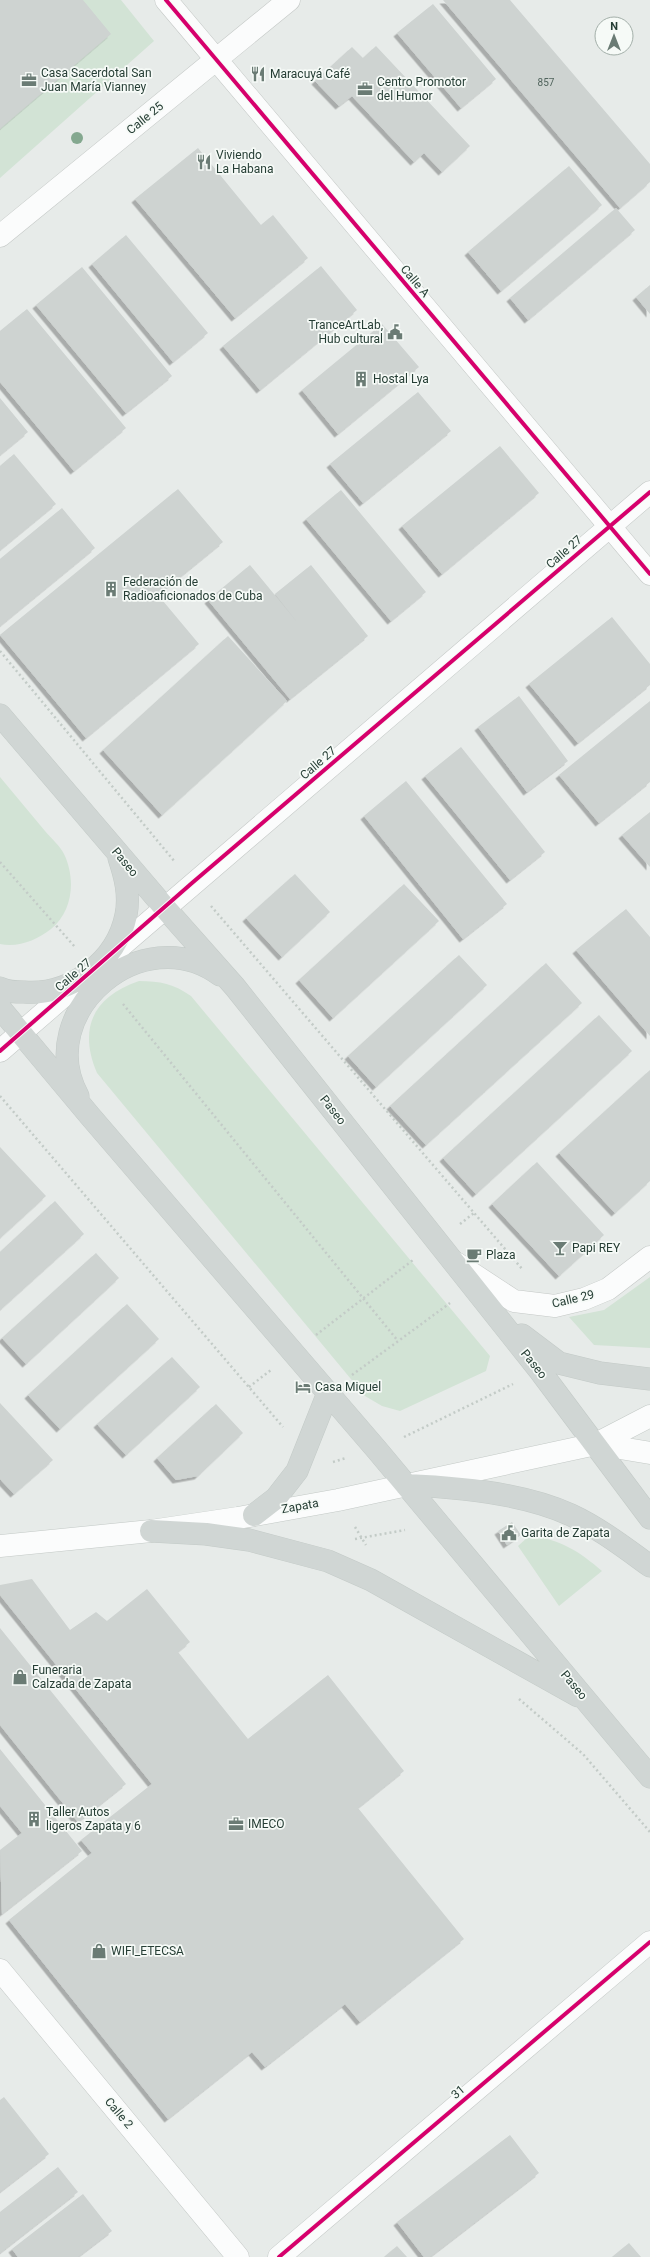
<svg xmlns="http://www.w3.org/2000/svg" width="650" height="2257" font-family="Roboto,sans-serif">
<defs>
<filter id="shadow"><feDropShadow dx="-3.5" dy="3.5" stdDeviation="0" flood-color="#0004"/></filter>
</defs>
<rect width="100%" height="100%" fill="#e7ebe9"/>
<path fill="#d2e3d5" d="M83,0H121L154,41L0,178V129Z
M0,777C15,795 30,813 45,831C51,838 60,846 64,854C76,879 73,911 51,929C37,940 18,948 0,944Z
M139,981C160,981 174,984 191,996L490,1356L486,1371L400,1411L382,1406L365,1396L97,1073C78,1028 93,997 139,981Z
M650,1277V1348L594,1345L569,1317L604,1310Z
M529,1536C559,1538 580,1552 602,1571L559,1606L518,1546Z"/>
<path fill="#ced3d1" filter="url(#shadow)" d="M0,0H83L111,34L0,129Z
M443,0H510L650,164V182L620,208Z
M433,4L496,79L461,108L397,33Z
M376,46L470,146L442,172L424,153L414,162L352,96L339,106L315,81L352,47L363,58Z
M198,148L261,225L273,215L308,258L235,318L135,199Z
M569,166L602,205L501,291L468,252Z
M616,208L635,230L528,320L510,298Z
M126,235L208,333L173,362L92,264Z
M321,266L357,310L260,390L223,346Z
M82,267L172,376L126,413L36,305Z
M650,285V314L636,297Z
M27,309L126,428L74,471L0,382V331Z
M382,324L419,367L338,434L302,390Z
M418,392L451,431L363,503L330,464Z
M0,398L28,432L0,455Z
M500,446L539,493L442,574L402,526Z
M14,454L56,504L0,550V466Z
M178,489L223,542L158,595L199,644L86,738L0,635Z
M341,490L426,592L391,621L306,519Z
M62,508L95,548L0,626V559Z
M250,565L297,622L275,594L311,565L368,636L290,699L208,600Z
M612,617L650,664V685L578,743L529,684Z
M228,636L287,701L162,815L103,750Z
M519,696L568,761L527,792L478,727Z
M650,701V782L599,823L559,775Z
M461,747L545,852L510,880L425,776Z
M406,781L507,904L463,939L364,816Z
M650,812V867L622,835Z
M295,874L330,912L282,957L246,918Z
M404,884L439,921L333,1018L299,980Z
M626,909L650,937V1036L576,950Z
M459,955L487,985L376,1087L348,1056Z
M546,963L582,1003L426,1145L390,1106Z
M599,1015L632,1051L476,1194L443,1158Z
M650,1070V1181L615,1213L559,1153Z
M0,1147L46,1196L0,1238Z
M537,1162L604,1235L559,1276L492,1204Z
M55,1201L84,1234L0,1310V1252Z
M96,1253L119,1278L26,1364L2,1338Z
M127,1304L159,1339L60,1429L28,1395Z
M172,1357L200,1387L126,1455L97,1424Z
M0,1403L53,1460L14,1494L0,1479Z
M216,1404L243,1433L198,1476L176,1480L157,1458Z
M512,1522L521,1535L507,1545L498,1531Z
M32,1579L70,1630L96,1612L107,1621L147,1589L190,1642L178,1652L248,1739L328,1675L404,1771L358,1808L464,1939L360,2022L345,2004L265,2067L252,2052L168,2119L9,1920L92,1853L81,1840L152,1784L0,1595V1585Z
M0,1628L126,1784L78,1822L0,1725Z
M0,1749L82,1851L2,1914L0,1850L22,1833L0,1806Z
M4,2097L49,2154L0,2192V2100Z
M510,2135L539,2173L430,2257H424L397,2222Z
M58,2167L78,2192L0,2253V2212Z
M83,2194L112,2231L78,2257H18L12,2249Z
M629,2243L641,2257H612Z
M397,2246L407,2257H384Z"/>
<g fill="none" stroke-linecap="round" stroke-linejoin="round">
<g stroke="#c4c8c6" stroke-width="23">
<path id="street" d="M166,0L650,574
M0,236L289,0
M107,958L650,492
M0,1051L82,980
M456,1263L514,1301L555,1306L584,1299L608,1289L650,1257
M0,1970L238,2257
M279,2257L650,1942"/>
</g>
<g stroke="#c3c9c6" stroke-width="23">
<path id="secondary" d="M596,1444L650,1453
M0,1546L151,1531L238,1518L338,1500L596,1444L650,1416"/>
</g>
<g stroke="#c3cac7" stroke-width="23">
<path id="primary" d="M0,715L165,908L235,987L540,1371L650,1518
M0,988C7,992 16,992 24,992C71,996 117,961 126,915C130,895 125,876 119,858
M0,1008L90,1116L377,1450L650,1777
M78,1096C32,1011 143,918 220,975
M522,1335L559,1363L600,1373L650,1379
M406,1485C457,1487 524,1493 571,1515C599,1528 625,1548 650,1566
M254,1515L276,1498L297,1471L328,1393
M151,1531L206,1534L249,1540L328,1561L371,1580L578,1696"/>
</g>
<path stroke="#c3cbc7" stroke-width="2.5" stroke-dasharray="2 3" stroke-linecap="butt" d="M0,651L175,862
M0,862L75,947
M211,906L523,1270
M123,1004L398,1341
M0,1096L283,1427
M460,1224L474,1213
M316,1335L413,1260
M352,1375L450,1303
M249,1387L271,1370
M404,1437L513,1384
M333,1462L346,1458
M355,1527L366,1545
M355,1539L405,1530
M519,1699L583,1754L650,1832"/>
<use href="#street" stroke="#fbfcfc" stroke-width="22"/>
<use href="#secondary" stroke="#fbfcfc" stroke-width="22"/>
<use href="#primary" stroke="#d0d6d4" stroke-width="22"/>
<g stroke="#f6faf7" stroke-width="6">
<path id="cycleway" d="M166,0L650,574
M0,1051L192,883L650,492
M279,2257L650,1942"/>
</g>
<use href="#cycleway" stroke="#d6006c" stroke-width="4"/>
</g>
<circle fill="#84a88f" cx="77" cy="138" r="6"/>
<defs>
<g id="restaurant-bare" transform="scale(1.2)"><path d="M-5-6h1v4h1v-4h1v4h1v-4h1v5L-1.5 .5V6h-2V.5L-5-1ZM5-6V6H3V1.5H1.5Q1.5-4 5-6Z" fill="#6a7b74" stroke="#f6faf7" stroke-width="2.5" paint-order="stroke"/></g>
<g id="office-bare" transform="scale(1.2)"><path d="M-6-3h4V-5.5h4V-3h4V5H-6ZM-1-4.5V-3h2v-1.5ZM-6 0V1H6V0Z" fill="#6a7b74" stroke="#f6faf7" stroke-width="2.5" paint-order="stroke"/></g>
<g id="civic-bare" transform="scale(1.2)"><path d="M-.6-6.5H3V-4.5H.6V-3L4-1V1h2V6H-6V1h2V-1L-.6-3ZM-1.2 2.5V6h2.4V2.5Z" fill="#6a7b74" stroke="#f6faf7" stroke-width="2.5" paint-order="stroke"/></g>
<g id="building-bare" transform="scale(1.2)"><path d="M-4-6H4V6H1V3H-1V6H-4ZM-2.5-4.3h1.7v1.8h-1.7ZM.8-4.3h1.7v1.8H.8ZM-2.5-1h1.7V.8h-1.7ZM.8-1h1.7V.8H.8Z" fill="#6a7b74" stroke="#f6faf7" stroke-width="2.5" paint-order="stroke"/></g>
<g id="bar-bare" transform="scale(1.2)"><path d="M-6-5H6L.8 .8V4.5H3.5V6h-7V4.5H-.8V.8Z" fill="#6a7b74" stroke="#f6faf7" stroke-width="2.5" paint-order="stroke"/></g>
<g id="cafe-bare" transform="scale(1.2)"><path d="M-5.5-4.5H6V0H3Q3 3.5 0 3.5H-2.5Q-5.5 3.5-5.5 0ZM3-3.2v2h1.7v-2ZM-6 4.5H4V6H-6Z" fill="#6a7b74" stroke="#f6faf7" stroke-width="2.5" paint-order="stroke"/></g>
<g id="hotel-bare" transform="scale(1.2)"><path d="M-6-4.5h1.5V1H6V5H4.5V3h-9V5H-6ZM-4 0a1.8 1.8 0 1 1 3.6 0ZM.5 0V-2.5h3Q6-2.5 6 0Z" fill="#6a7b74" stroke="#f6faf7" stroke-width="2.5" paint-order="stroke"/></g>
<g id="shop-bare" transform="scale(1.2)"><path d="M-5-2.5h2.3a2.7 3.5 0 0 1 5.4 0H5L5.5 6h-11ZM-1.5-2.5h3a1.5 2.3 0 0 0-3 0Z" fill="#6a7b74" stroke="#f6faf7" stroke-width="2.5" paint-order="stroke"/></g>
</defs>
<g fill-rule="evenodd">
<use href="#restaurant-bare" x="258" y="74"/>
<use href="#office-bare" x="29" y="80"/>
<use href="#office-bare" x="365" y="89"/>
<use href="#restaurant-bare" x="204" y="162"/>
<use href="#civic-bare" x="395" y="332"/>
<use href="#building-bare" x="361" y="379"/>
<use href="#building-bare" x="111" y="589"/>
<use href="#bar-bare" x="560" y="1248"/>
<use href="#cafe-bare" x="474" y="1255"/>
<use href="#hotel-bare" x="303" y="1387"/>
<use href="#civic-bare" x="509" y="1533"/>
<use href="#shop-bare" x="20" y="1677"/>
<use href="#building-bare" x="34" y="1819"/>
<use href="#office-bare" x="236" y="1824"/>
<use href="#shop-bare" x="99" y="1951"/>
</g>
<g text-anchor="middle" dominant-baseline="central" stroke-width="3.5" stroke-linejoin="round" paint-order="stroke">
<g font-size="10" fill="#51645d">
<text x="546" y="82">857</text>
</g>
<g font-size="12" fill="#263e35" stroke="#f6faf7" text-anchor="start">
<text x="41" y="73">Casa Sacerdotal San<tspan x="41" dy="14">Juan María Vianney</tspan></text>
<text x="270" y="74">Maracuyá Café</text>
<text x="377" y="82">Centro Promotor<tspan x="377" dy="14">del Humor</tspan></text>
<text x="216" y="155">Viviendo<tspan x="216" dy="14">La Habana</tspan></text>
<text x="383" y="325" text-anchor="end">TranceArtLab,<tspan x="383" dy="14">Hub cultural</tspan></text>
<text x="373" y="379">Hostal Lya</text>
<text x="123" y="582">Federación de<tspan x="123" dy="14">Radioaficionados de Cuba</tspan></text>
<text x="572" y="1248">Papi REY</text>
<text x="486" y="1255">Plaza</text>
<text x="315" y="1387">Casa Miguel</text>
<text x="521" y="1533">Garita de Zapata</text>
<text x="32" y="1670">Funeraria<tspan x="32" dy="14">Calzada de Zapata</tspan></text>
<text x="46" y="1812">Taller Autos<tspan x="46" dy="14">ligeros Zapata y 6</tspan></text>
<text x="248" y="1824">IMECO</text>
<text x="111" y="1951">WIFI_ETECSA</text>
</g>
<g font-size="12" fill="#263e35" stroke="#f6faf7">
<text transform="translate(145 118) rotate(-39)">Calle 25</text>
<text transform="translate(415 281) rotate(50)">Calle A</text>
<text transform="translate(564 552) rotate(-41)">Calle 27</text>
<text transform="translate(318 763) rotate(-41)">Calle 27</text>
<text transform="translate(125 862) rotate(50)">Paseo</text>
<text transform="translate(73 975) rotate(-41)">Calle 27</text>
<text transform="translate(333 1110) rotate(52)">Paseo</text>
<text transform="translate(573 1299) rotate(-13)">Calle 29</text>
<text transform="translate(534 1364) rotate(51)">Paseo</text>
<text transform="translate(300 1506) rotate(-10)">Zapata</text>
<text transform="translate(574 1685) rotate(50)">Paseo</text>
<text transform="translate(458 2092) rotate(-40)">31</text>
<text transform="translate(119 2113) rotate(50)">Calle 2</text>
</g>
</g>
<g transform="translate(614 36)"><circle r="19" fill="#f6faf7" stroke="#a3afa9"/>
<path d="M0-3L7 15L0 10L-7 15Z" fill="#6a7b74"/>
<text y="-6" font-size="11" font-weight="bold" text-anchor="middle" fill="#263e35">N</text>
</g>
</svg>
